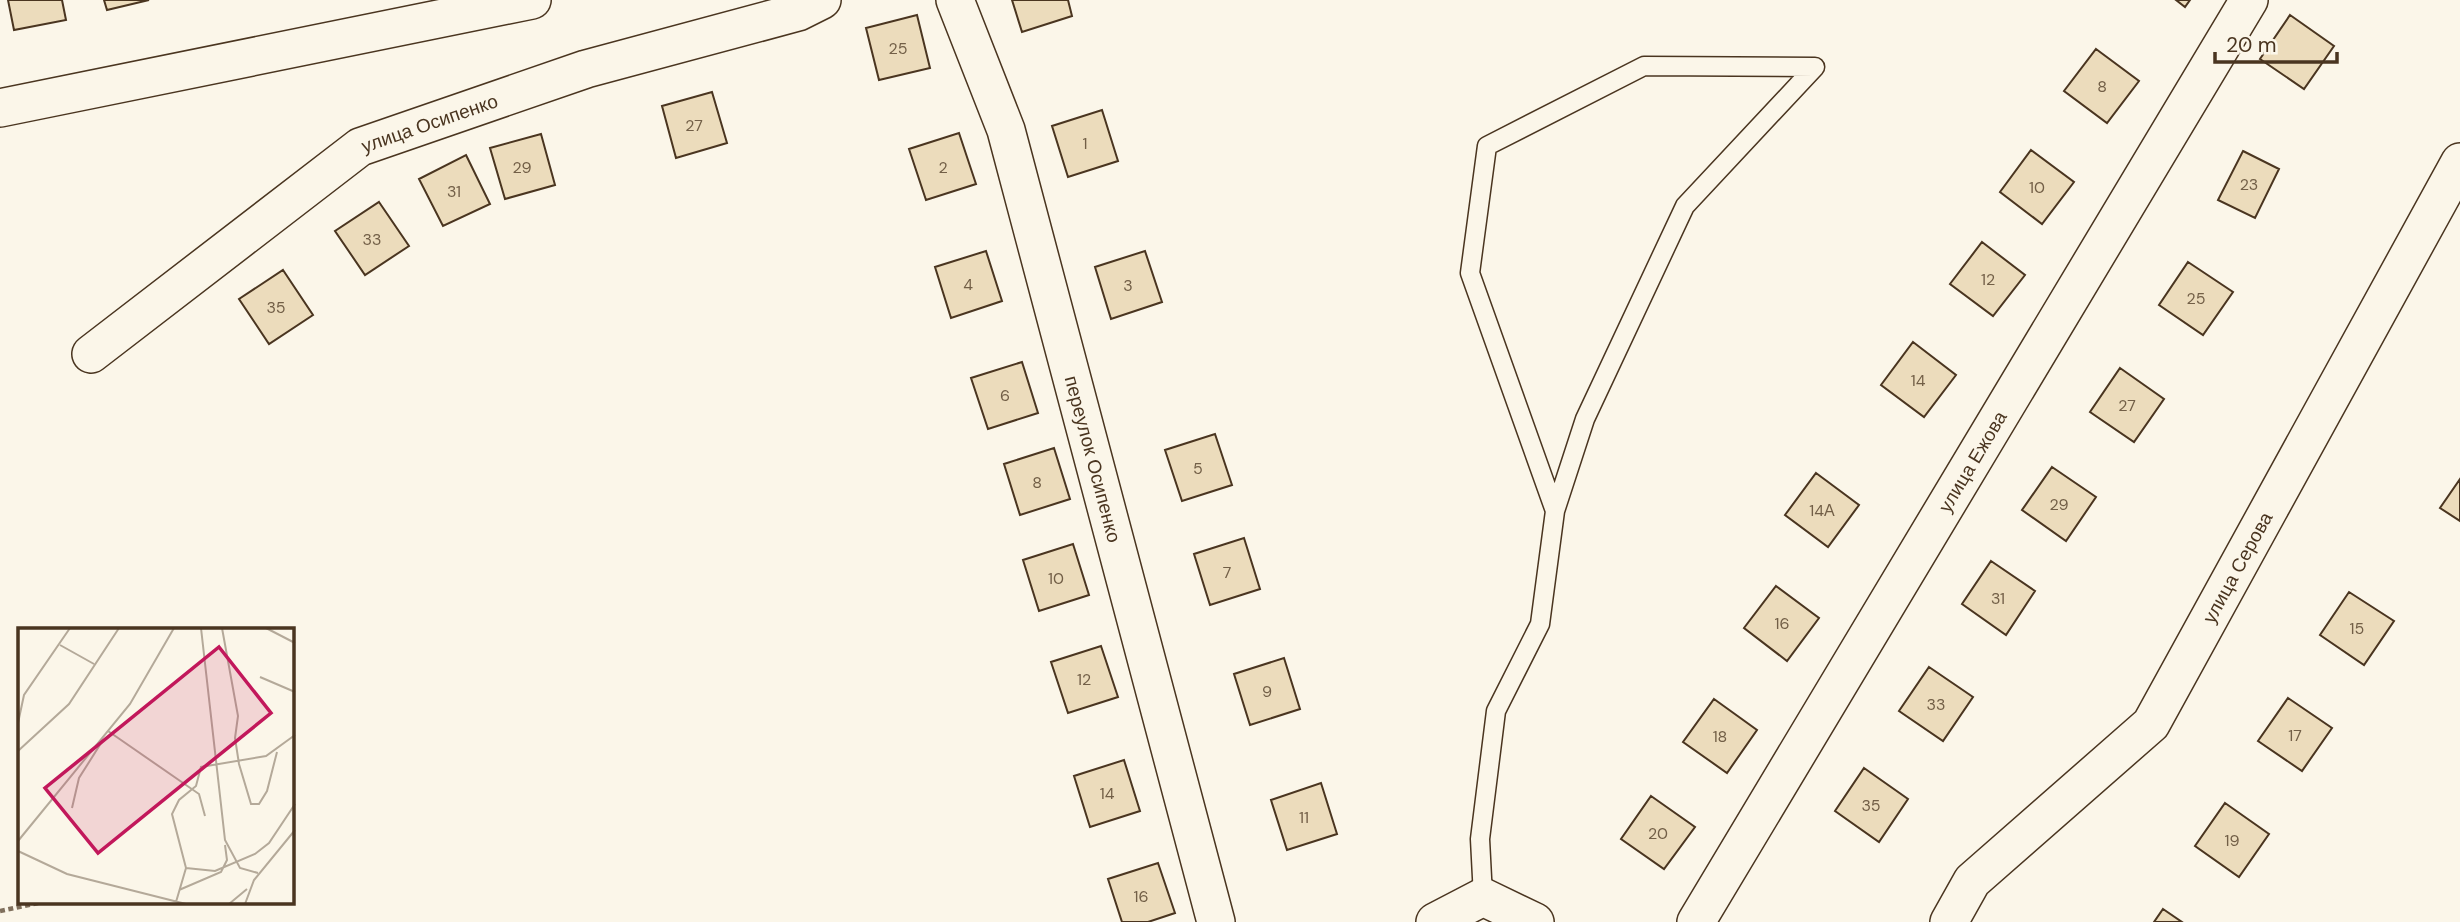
<svg xmlns="http://www.w3.org/2000/svg" width="2460" height="922" font-family="'DM Sans',sans-serif">
<rect width="100%" height="100%" fill="#fbf6e9"/>
<path fill="#ecdcbc" stroke="#4a3520" stroke-width="2" d="M8,0H62L66,20L14,30Z
M104,0H149L107,10Z
M1012,0H1068L1072,16L1022,32Z
M2176,0H2190L2185,7Z
M917,15L930,68L879,80L866,28Z
M2290,15L2334,46L2304,89L2260,59Z
M2096,49L2139,81L2107,123L2064,91Z
M712,92L727,143L676,158L662,106Z
M1102,110L1118,161L1068,177L1052,126Z
M959,133L976,184L926,200L909,149Z
M541,134L555,185L505,199L490,148Z
M2031,150L2074,182L2042,224L2000,192Z
M2243,151L2279,169L2255,218L2218,200Z
M466,155L490,204L443,226L419,179Z
M379,202L409,246L365,275L335,231Z
M1982,242L2025,275L1993,316L1950,284Z
M986,251L1002,301L951,318L935,267Z
M1145,251L1162,302L1111,319L1095,267Z
M2188,262L2233,292L2203,335L2159,305Z
M283,270L313,315L269,344L239,299Z
M1913,342L1956,375L1924,417L1881,385Z
M1022,362L1038,413L988,429L971,378Z
M2120,368L2164,399L2134,442L2090,412Z
M1215,434L1232,485L1182,501L1165,450Z
M1054,448L1070,499L1020,515L1004,464Z
M2052,467L2096,497L2066,541L2022,510Z
M1816,473L1859,505L1828,547L1785,515Z
M2460,479V521L2440,508Z
M1244,538L1260,589L1210,605L1194,554Z
M1073,544L1089,595L1039,611L1023,560Z
M1991,561L2035,591L2006,635L1962,604Z
M1776,586L1819,618L1787,661L1744,628Z
M2349,592L2394,621L2364,665L2320,635Z
M1101,646L1118,697L1068,713L1051,662Z
M1284,658L1300,709L1250,725L1234,674Z
M1929,667L1973,697L1943,741L1899,711Z
M2288,698L2332,728L2302,771L2258,741Z
M1714,699L1757,730L1727,773L1683,742Z
M1124,760L1140,811L1090,827L1074,776Z
M1864,768L1908,799L1879,842L1835,811Z
M1321,783L1337,834L1287,850L1271,800Z
M1651,796L1695,827L1664,869L1621,839Z
M2225,803L2269,834L2239,877L2195,846Z
M1158,863L1175,913L1148,922H1122L1108,879Z
M2163,909L2182,922H2154Z"/>
<g fill="none" stroke-linecap="round" stroke-linejoin="round">
<g stroke="#4a3520" stroke-width="21">
<path id="service" d="M1483,897L1480,839L1496,711L1540,624L1555,511L1585,419L1685,206L1815,67L1644,66L1487,146L1470,273L1555,511"/>
</g>
<g stroke="#4a3520" stroke-width="40">
<g id="minor">
<path id="s1" d="M955,0L1006,130L1216,922"/>
<path d="M0,108L532,0"/>
<path id="s2" d="M91,354L360,147L586,69L798,12L822,0"/>
<path d="M1435,922L1483,897L1535,922"/>
<path id="s3" d="M1696,922L2249,0"/>
<path id="s4" d="M1949,922L1972,881L2151,724L2460,162"/>
</g>
</g>
<path stroke="#7f6f5c" stroke-width="4.5" stroke-dasharray="5 3.5" stroke-linecap="butt" d="M0,911L38,903"/>
<use href="#service" stroke="#fbf6e9" stroke-width="18"/>
<use href="#minor" stroke="#fbf6e9" stroke-width="37"/>
</g>
<g text-anchor="middle" dominant-baseline="central" stroke-width="5" stroke-linejoin="round" paint-order="stroke">
<g font-size="16" fill="#725f47">
<text x="898" y="48">25</text>
<text x="2102" y="86">8</text>
<text x="694" y="125">27</text>
<text x="1085" y="143">1</text>
<text x="522" y="167">29</text>
<text x="943" y="167">2</text>
<text x="2249" y="184">23</text>
<text x="2037" y="187">10</text>
<text x="454" y="191">31</text>
<text x="372" y="239">33</text>
<text x="1988" y="279">12</text>
<text x="968" y="284">4</text>
<text x="1128" y="285">3</text>
<text x="2196" y="298">25</text>
<text x="276" y="307">35</text>
<text x="1918" y="380">14</text>
<text x="1005" y="395">6</text>
<text x="2127" y="405">27</text>
<text x="1198" y="468">5</text>
<text x="1037" y="482">8</text>
<text x="2059" y="504">29</text>
<text x="1822" y="510">14А</text>
<text x="1227" y="572">7</text>
<text x="1056" y="578">10</text>
<text x="1998" y="598">31</text>
<text x="1782" y="623">16</text>
<text x="2357" y="628">15</text>
<text x="1084" y="679">12</text>
<text x="1267" y="691">9</text>
<text x="1936" y="704">33</text>
<text x="2295" y="735">17</text>
<text x="1720" y="736">18</text>
<text x="1107" y="793">14</text>
<text x="1871" y="805">35</text>
<text x="1304" y="817">11</text>
<text x="1658" y="833">20</text>
<text x="2232" y="840">19</text>
<text x="1141" y="896">16</text>
</g>
<g font-size="19" fill="#4a3520" stroke="#fbf6e9">
<text stroke="none"><textPath href="#s2" startOffset="413">улица Осипенко</textPath></text>
<text stroke="none"><textPath href="#s1" startOffset="480">переулок Осипенко</textPath></text>
<text stroke="none"><textPath href="#s3" startOffset="537">улица Ежова</textPath></text>
<text stroke="none"><textPath href="#s4" startOffset="464">улица Серова</textPath></text>
</g>
</g>
<g transform="translate(18 628)">
<rect width="276" height="276" fill="#fbf6e9"/>
<path fill="none" stroke="#b4a999" stroke-width="2" d="M183,0L207,212L222,240L240,245M204,0L220,88L217,110L221,136L233,176H241L249,163L259,124M248,0L277,15M42,17L76,36M242,49L277,64M0,95L6,67L52,0M90,103L181,166L187,188M0,123L51,76L101,0M54,180L61,150L85,112M0,213L112,76L156,0M0,223L49,246L168,276M168,240L197,243L237,226L251,215L277,176M161,262L203,244L209,232L207,217M158,274L168,240L154,186L161,172L178,158L183,139L248,128L277,107M211,276L229,261M227,276L236,252L277,202"/>
<path fill="#c2185b" fill-opacity="0.15" stroke="#c2185b" stroke-width="3.5" d="M201,19L253,85L80,225L27,160Z"/>
<rect width="276" height="276" fill="none" stroke="#4a3520" stroke-width="3.5"/>
</g>
<path d="M2215 52v10h122v-10" fill="none" stroke="#4a3520" stroke-width="3.5"/>
<text x="2226" y="52" font-size="21" fill="#4a3520" stroke="#fbf6e9" stroke-width="5" paint-order="stroke">20 m</text>
</svg>
